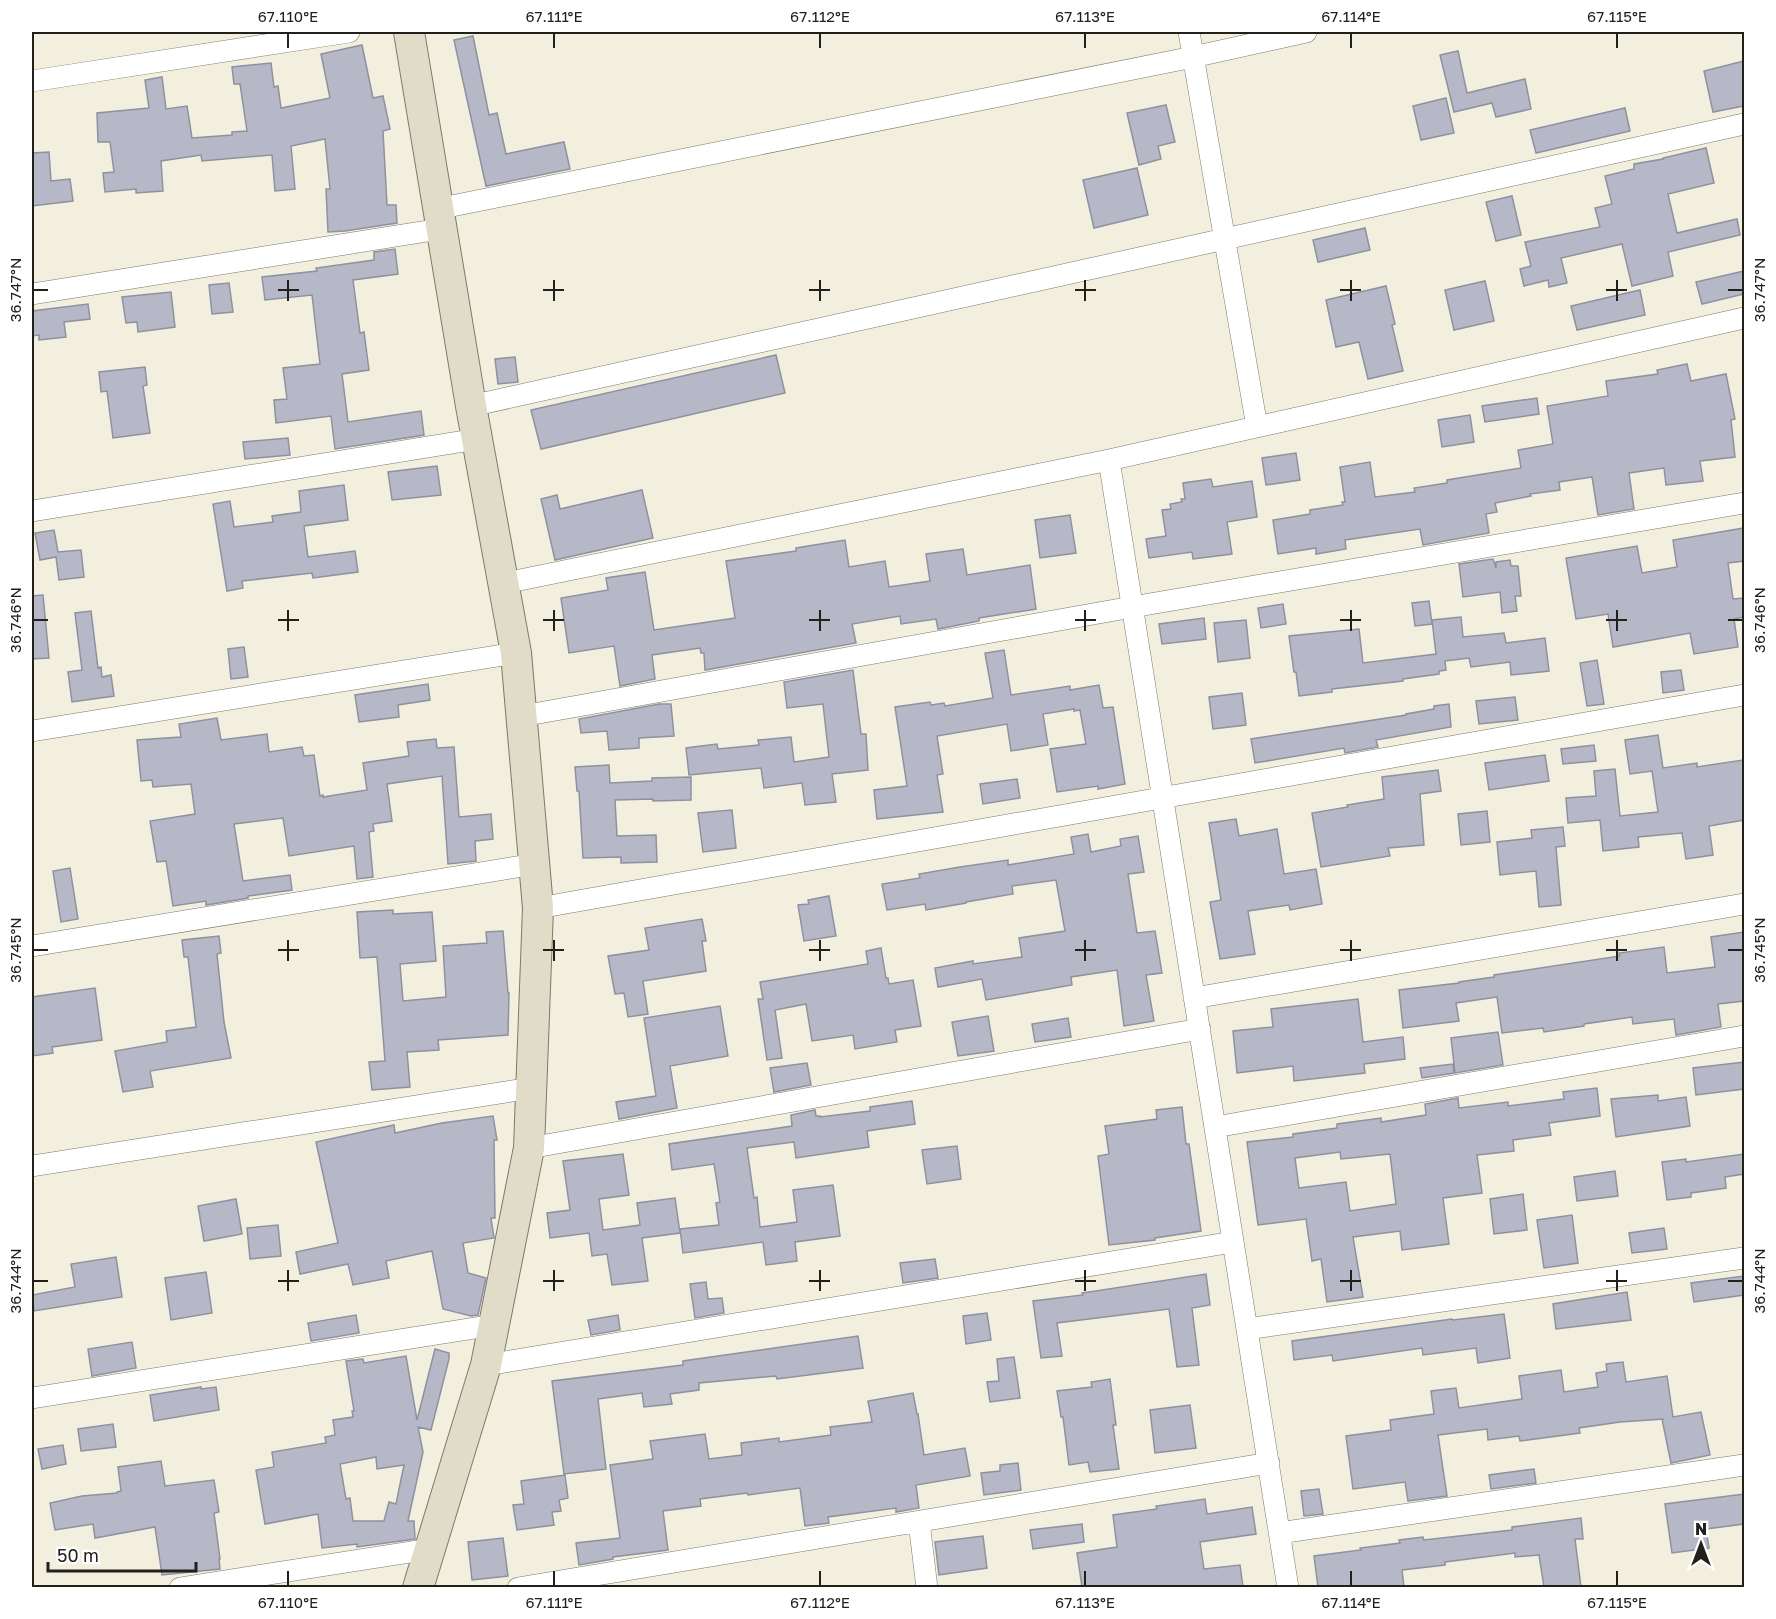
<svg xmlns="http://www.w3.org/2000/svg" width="1776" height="1619" font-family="'Golos Text',sans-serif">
<rect width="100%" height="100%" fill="#f2efde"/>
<path fill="#b6b8c8" stroke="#8e91a0" stroke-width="1.5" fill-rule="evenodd" d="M473,36L489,115L497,113L506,154L564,142L570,169L486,186L454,40Z
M362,45L373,98L383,96L390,129L383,131L387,205H396L397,223L345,231L328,232L326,189H330L325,139L291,146L295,189L275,191L272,155L202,161L201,155L161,161L163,191L136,193V189L105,192L103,173L114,172L110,142H98L97,113L149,108L145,80L162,77L166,109L187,106L192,138L232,135V132L247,131L240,84H234L232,67L271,63L274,87L278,86L281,108L330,98L321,54Z
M1458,51L1467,93L1525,79L1531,109L1496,117L1492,103L1454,112L1440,55Z
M1744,61V106L1713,112L1704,71Z
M1446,98L1454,133L1421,140L1413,106Z
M1166,105L1175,142L1158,146L1161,159L1139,165L1127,113Z
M1625,108L1630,131L1536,153L1530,130Z
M1706,148L1714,183L1668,194L1677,233L1737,219L1740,235L1668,252L1673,276L1632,286L1622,244L1561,258L1567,283L1549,287L1548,280L1524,286L1520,269L1531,266L1525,242L1600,227L1595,208L1612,204L1605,176L1634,169V164L1663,159V158Z
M49,152L51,181L70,179L73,201L32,206V153Z
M1137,168L1148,215L1094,228L1083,180Z
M1512,196L1521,235L1496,241L1486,202Z
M1365,228L1370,250L1318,262L1313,240Z
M395,249L398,274L353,280L360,333L364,332L369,370L342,374L348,422L421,411L424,435L335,449L331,416L276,423L274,400L287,399L283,368L320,364L312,295L265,300L262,277L317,271L316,268L374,260V252Z
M1744,271V294L1702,304L1696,282Z
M1485,281L1494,321L1454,330L1445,290Z
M229,283L233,312L212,314L209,285Z
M1386,286L1395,324L1392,325L1403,371L1368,379L1359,342L1336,347L1326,300Z
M1640,290L1645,315L1577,330L1571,306Z
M171,292L175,327L138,332L137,322L126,323L122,297Z
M88,304L90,319L64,322L66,337L39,340V335L32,336V311Z
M776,355L785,393L541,449L531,410Z
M515,357L518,382L498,384L495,359Z
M1687,364L1691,381L1726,374L1735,419L1731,420L1735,457L1700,461L1703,481L1666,485L1664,468L1629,473L1634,509L1598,515L1592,477L1559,482L1560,490L1530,494L1531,496L1495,503L1497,512L1486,514L1489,533L1423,545L1420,529L1345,540L1346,549L1316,554V548L1278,554L1273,520L1310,514V510L1343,505L1342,502H1345L1340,467L1370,462L1375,497L1415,492L1414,488L1447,483V480L1521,468L1518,450L1553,444L1547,406L1608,396L1606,381L1658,374L1657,370Z
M145,367L147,385L143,386L150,433L113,438L107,391L101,392L99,372Z
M1537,398L1539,414L1485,422L1482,406Z
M1470,415L1474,442L1442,447L1438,420Z
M288,438L290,455L245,459L243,442Z
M1296,453L1300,480L1266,485L1262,458Z
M437,466L441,495L392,500L388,472Z
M1211,479L1213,487L1252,481L1257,517L1227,522L1232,554L1193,559L1192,552L1149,558L1146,539L1166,536L1162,510L1171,509L1170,504L1182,502L1181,499H1185L1183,483Z
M344,485L348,520L304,526L308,557L355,551L358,572L313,578L312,573L242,581L243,588L227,591L213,504L230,501L234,527L273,522L272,516L301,512L299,491Z
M642,490L653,538L555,560L541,499L557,495L560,509Z
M1070,515L1076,553L1040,558L1035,520Z
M1744,528V561L1728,563L1733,599L1744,598V617L1734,619L1738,647L1694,654L1690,633L1613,647L1608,614L1576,619L1566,558L1637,546L1642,573L1677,567L1673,540Z
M54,530L58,552L81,550L84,577L59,580L56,557L40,560L35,533Z
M845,540L849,567L885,561L889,587L930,581L926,554L963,549L967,575L1030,565L1036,609L979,618V621L938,629L936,619L901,624L900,616L852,624L856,643L705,670L704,653H701L700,648L652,655L655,679L620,686L614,646L569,653L561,598L608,590L606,578L645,572L654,630L735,618L726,561L796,551V548Z
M1493,559L1496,568V562L1510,560L1511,566H1518L1521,596H1515L1517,611L1502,613L1500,592L1463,597L1459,564Z
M43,595L49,658L32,659V596Z
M1429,601L1432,624L1415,626L1412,603Z
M1283,604L1286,624L1261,628L1258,608Z
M91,611L98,668L101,667L102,677L111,675L114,696L72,702L68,672L82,670L75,613Z
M1461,617L1463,637L1504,633L1506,643L1545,638L1549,671L1511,675L1510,662L1471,667L1469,658L1445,661L1446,670L1439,671V674L1403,679V681L1332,689V692L1299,696L1296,672H1294L1289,636L1359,629L1363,663L1436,654L1432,620Z
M1204,618L1206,639L1162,644L1159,624Z
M1246,620L1250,658L1218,662L1214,623Z
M244,647L248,677L231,679L228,649Z
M1004,650L1011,695L1070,686V690L1099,685L1103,708L1113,707L1125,784L1098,789V786L1057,792L1050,749L1086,744L1080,710L1074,711V709L1043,714L1048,745L1011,751L1007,724L937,736L943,774L937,775L943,812L877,819L874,790L907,786L895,707L930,702L931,705L944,703L945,706L993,698L985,653Z
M1597,660L1604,704L1587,706L1580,663Z
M853,670L861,734H866L868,770L832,774L836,802L805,805L802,783L764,788L761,768L689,775L686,748L717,744L718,749L759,745L758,740L791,737L794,762L829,757L823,704L787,708L784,682Z
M1681,670L1684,690L1663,693L1661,672Z
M428,684L430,700L398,705L399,717L359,722L355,695Z
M1242,693L1246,725L1213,729L1209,697Z
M1515,697L1518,720L1479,724L1476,701Z
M659,704H671L674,736L639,738V748L609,750L607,731L581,733L579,719Z
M1449,704L1451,727L1376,740L1378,747L1345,753L1344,748L1255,763L1251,739L1406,715V714L1434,709V706Z
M217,718L221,740L267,734L269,752L302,747L304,756L314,755L320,796L323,795V797L367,790L363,763L409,756L407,742L436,739L437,748L454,747L459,817L491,814L493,839L475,841L476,861L448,864L442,776L387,784L392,821L373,824L374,831L369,832L373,877L357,879L354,846L289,856L283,818L234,824L243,881L290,875L292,890L248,896V898L206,905V901L173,906L166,861L157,862L150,821L195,814L191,784L153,787L152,780L141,781L137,740L181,737L179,724Z
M1658,735L1663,768L1697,763V767L1743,760L1744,772V820L1709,826L1713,855L1686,859L1682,833L1638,837L1639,847L1603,851L1600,820L1568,823L1566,798L1596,796L1594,771L1615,769L1620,816L1658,812L1652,771L1630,774L1625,740Z
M1594,745L1596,761L1563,764L1561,749Z
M1545,755L1549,781L1489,790L1485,763Z
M609,765L610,783L652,781V778L691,777V800L653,801V799L615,800L617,836L656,835L657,862L621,863V857L583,858L579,791H577L575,767Z
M1438,770L1441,791L1420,794L1424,845L1388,848L1390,856L1321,867L1312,813L1348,807L1347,805L1384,799L1382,777Z
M1017,779L1020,798L983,804L980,784Z
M732,810L736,848L703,852L698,813Z
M1487,811L1490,842L1461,845L1458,814Z
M1236,819L1239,836L1277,829L1284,874L1316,869L1322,904L1290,910L1289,905L1248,911L1255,954L1220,959L1210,902L1221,900L1209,823Z
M1563,827L1565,846L1556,847L1561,905L1539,907L1536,871L1500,875L1497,842L1532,838L1531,830Z
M1088,834L1091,852L1121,846L1120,839L1138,836L1144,872L1128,874L1137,933L1155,931L1162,973L1146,975L1154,1021L1124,1026L1117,970L1071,977L1072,985L986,1000L982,979L938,987L935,968L973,961V964L1022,957L1019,938L1065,931L1056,880L1012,886L1013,894L966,902V903L926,910L925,904L887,910L882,884L920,878L919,874L960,867L1008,860V865L1074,854L1071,837Z
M70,868L78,919L61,922L53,871Z
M829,896L836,936L804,941L798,905L809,904L808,900Z
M393,910V914L432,912L436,961L400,964L403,1001L446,997L443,946L487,943L486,932L503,931L508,993H509L508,1035L438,1040L439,1050L407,1052L410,1087L372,1090L369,1062L385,1061L377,957L360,958L357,912Z
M702,919L706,941H702L706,971L643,981L648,1014L628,1017L624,993L615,994L608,956L649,950L645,928Z
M1744,932V1001L1718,1004L1721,1027L1676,1035L1674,1019L1633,1024L1632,1017L1584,1024V1026L1544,1032L1543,1028L1502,1033L1497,997L1456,1003L1459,1021L1403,1028L1399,990L1459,983V982L1494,977V975L1620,956L1619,953L1664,947L1667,973L1715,967L1711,937Z
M219,936L221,953L217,954L224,1022L231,1058L150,1071L153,1087L123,1092L115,1051L167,1042L166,1031L196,1027L188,957H184L182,940Z
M881,948L886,978H888L889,984L913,980L921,1026L895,1030L897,1042L855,1049L853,1035L812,1041L806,1004L775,1010L782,1058L767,1060L758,999H763L760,982L868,964L866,951Z
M95,988L102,1040L52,1047L53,1053L32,1056V997Z
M1358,999L1363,1042L1403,1037L1405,1059L1364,1064L1365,1073L1294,1081L1293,1066L1237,1073L1233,1031L1273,1027L1271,1009Z
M720,1006L728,1056L670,1066L677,1108L619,1119L616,1102L656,1096L644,1018Z
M988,1016L994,1051L958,1056L952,1022Z
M1068,1018L1071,1037L1035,1042L1032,1024Z
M1498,1032L1503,1065L1455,1073L1451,1038Z
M1744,1062V1089L1696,1095L1693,1068Z
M807,1063L811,1085L774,1092L770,1068Z
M1453,1064L1454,1073L1422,1078L1420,1068Z
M1597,1088L1600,1116L1549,1123L1551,1135L1513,1140L1514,1151L1477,1155L1482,1193L1443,1198L1449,1244L1402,1250L1400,1231L1353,1237L1363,1297L1327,1302L1321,1259L1312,1261L1306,1219L1258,1225L1247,1142L1293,1137V1134L1337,1128V1124L1381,1118V1122L1426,1115L1425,1104L1458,1098L1459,1108L1508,1102V1106L1564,1099L1563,1092ZM1340,1152L1341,1159L1390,1154L1396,1204L1350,1211L1346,1182L1299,1188L1295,1158Z
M1658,1095V1101L1686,1097L1690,1126L1616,1137L1611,1099Z
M912,1101L915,1124L867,1131L869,1147L796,1158L794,1142L747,1148L754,1198L757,1197L760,1227L797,1222L793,1190L833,1185L840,1236L795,1242L797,1261L766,1265L763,1242L683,1253L680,1229L719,1225L716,1203L720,1202L714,1164L672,1170L669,1144L792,1126L791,1115L815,1110L816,1116H820V1117L870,1111V1107Z
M1182,1107L1186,1144H1189L1201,1231L1155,1238V1240L1109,1245L1098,1156L1109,1154L1105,1126L1157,1119L1156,1110Z
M493,1116L497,1140H494L495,1218H491L494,1238L463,1243L468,1273L486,1278L478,1315L471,1316L443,1309L432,1251L386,1261L389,1278L353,1285L348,1264L300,1274L296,1252L338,1243L316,1142L394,1125L395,1133L442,1123Z
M957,1146L961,1179L927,1184L922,1150Z
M623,1154L629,1195L599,1199L603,1230L640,1225L637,1203L675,1198L680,1233L642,1238L648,1281L612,1285L607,1254L592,1256L589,1233L550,1238L547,1213L570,1210L563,1161Z
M1744,1154V1174L1725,1177L1726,1188L1691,1193V1197L1667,1200L1662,1162L1686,1159V1162Z
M1615,1171L1618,1196L1577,1201L1574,1177Z
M1523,1194L1527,1230L1494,1234L1490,1199Z
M236,1199L242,1234L204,1241L198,1206Z
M1572,1215L1578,1263L1544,1268L1537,1220Z
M278,1225L281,1256L250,1259L247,1228Z
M1664,1228L1667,1249L1632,1253L1629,1233Z
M116,1257L122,1297L34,1311L32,1295L75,1287L71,1264Z
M935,1259L938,1278L903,1283L900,1263Z
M206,1272L212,1313L171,1320L165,1278Z
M1206,1274L1210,1305L1192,1308L1199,1365L1177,1367L1169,1309L1057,1323L1062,1356L1041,1358L1033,1301L1083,1295L1082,1293Z
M1744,1276V1295L1694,1302L1691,1283Z
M706,1282L708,1299L722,1298L724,1313L695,1318L690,1284Z
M1627,1292L1631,1320L1556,1329L1553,1304Z
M987,1313L991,1340L966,1344L963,1316Z
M1504,1314L1510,1358L1478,1363L1476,1348L1423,1355L1422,1348L1333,1361L1332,1355L1294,1360L1292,1341L1452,1319L1453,1320Z
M356,1315L359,1333L311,1341L308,1323Z
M618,1315L620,1330L591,1335L588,1320Z
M858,1336L863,1368L777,1379L776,1376L699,1383V1390L670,1394L672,1404L644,1407L642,1393L598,1399L606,1469L564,1474L552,1381L683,1365V1361Z
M132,1342L136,1368L92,1376L88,1349Z
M435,1349L449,1353V1359L431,1430L418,1427L423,1452L408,1521H414L415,1539L357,1547V1544L322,1548L318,1514L265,1524L256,1470L274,1467L272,1452L326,1443L325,1437L335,1435L333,1420L353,1417L352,1411H354L346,1361L363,1359L364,1363L406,1356L417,1420ZM376,1457L377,1469L404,1465L396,1504L389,1502L384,1521H353L350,1498L346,1499L340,1464Z
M1014,1357L1020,1398L990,1402L987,1382L999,1381L997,1359Z
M1623,1362L1626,1382L1667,1376L1673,1417L1701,1412L1710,1455L1671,1463L1662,1419H1664L1620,1422L1579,1428L1580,1433L1520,1441L1519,1436L1488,1440L1487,1429L1438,1435L1447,1496L1408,1501L1405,1482L1353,1489L1346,1436L1391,1430L1390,1420L1434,1414L1431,1391L1456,1388L1459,1408L1522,1399L1519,1376L1561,1370L1564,1392L1598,1387L1596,1373L1607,1371L1606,1364Z
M1110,1379L1116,1425H1113L1119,1469L1090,1472L1088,1462L1069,1465L1063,1417H1061L1057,1391L1092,1387L1091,1382Z
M201,1387V1389L216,1387L219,1410L154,1421L150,1395Z
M913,1393L917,1414H918L924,1455L965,1448L970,1476L916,1485L919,1508L896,1512V1508L828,1517L829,1523L805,1526L800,1488L748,1495L747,1493L700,1499L701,1506L663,1511L668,1550L613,1557V1559L579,1565L576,1543L620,1538L610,1465L653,1459L650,1441L705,1434L709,1459L742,1455L741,1443L779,1438V1442L831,1435L830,1427L872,1422L868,1401Z
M1190,1405L1196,1448L1155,1453L1150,1410Z
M113,1424L116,1447L81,1451L78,1429Z
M63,1445L66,1464L42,1469L38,1449Z
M161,1461L165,1486L214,1480L219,1512L214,1513L220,1559H219L220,1569L162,1575L155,1527L95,1538L93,1524L55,1530L50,1503L82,1496L117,1493V1492L121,1491L118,1467Z
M1018,1463L1021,1490L984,1495L981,1473L1000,1471V1465Z
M1534,1469L1536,1483L1491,1489L1489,1475Z
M565,1475L568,1498L559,1500L561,1511L552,1512L554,1525L517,1530L513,1505L524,1504L521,1481Z
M1319,1489L1323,1514L1304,1516L1301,1491Z
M1744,1494V1524L1706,1529L1709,1548L1672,1553L1665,1504Z
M1205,1499L1207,1514L1252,1507L1256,1534L1200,1542L1204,1569L1240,1565L1243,1587H1082L1077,1553L1117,1547L1113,1515L1157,1509L1156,1506Z
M1581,1518L1583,1539H1575L1581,1587H1544L1539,1555L1515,1557V1553L1445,1562V1565L1402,1570L1404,1587H1318L1314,1556L1361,1550L1360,1548L1400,1543L1399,1540L1423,1537L1424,1540L1512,1530V1527Z
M1082,1524L1084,1542L1033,1549L1030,1530Z
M983,1536L987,1568L939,1575L935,1542Z
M503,1538L508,1576L472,1580L468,1542Z"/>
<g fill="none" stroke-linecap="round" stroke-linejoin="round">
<g stroke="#7c796a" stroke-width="22">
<path id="street" d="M1189,32L1257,427
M32,81L349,32
M437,209L1193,57L1306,32
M32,294L440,229
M471,406L1744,124
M1109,460L1288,1588
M32,511L477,439
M505,583L1109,460L1744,318
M522,716L1132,607L1744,503
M32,731L516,653
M538,908L1744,695
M32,946L535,864
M1194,998L1744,904
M1215,1127L1744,1036
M529,1148L1200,1029
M32,1166L531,1088
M1247,1329L1744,1258
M486,1365L1233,1242
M32,1398L494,1325
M919,1522L927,1588
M1279,1533L1744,1465
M180,1588L430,1549
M518,1588L1269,1463"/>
</g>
<g stroke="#7c796a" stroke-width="32">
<path id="secondary" d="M409,32L471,406L516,653L538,908L529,1148L486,1365L418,1588"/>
</g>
<use href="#street" stroke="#fff" stroke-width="21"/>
<use href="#secondary" stroke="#e1dcc7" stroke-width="30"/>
</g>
<path fill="none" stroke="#21201a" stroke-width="2" d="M288,33V48M554,33V48M820,33V48M1085,33V48M1351,33V48M1617,33V48M288,280V301M554,280V301M820,280V301M1085,280V301M1351,280V301M1617,280V301M33,290H48M278,290H299M543,290H564M809,290H830M1075,290H1096M1340,290H1361M1606,290H1627M1728,290H1743M288,610V631M554,610V631M820,610V631M1085,610V631M1351,610V631M1617,610V631M33,620H48M278,620H299M543,620H564M809,620H830M1075,620H1096M1340,620H1361M1606,620H1627M1728,620H1743M288,940V961M554,940V961M820,940V961M1085,940V961M1351,940V961M1617,940V961M33,950H48M278,950H299M543,950H564M809,950H830M1075,950H1096M1340,950H1361M1606,950H1627M1728,950H1743M288,1270V1291M554,1270V1291M820,1270V1291M1085,1270V1291M1351,1270V1291M1617,1270V1291M33,1281H48M278,1281H299M543,1281H564M809,1281H830M1075,1281H1096M1340,1281H1361M1606,1281H1627M1728,1281H1743M288,1571V1586M554,1571V1586M820,1571V1586M1085,1571V1586M1351,1571V1586M1617,1571V1586"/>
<rect width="1776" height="1619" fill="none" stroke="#ffffff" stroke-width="66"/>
<g transform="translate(1701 1544)" stroke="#ffffff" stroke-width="4.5" paint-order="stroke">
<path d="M0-4.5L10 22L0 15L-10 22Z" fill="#21201a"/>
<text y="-9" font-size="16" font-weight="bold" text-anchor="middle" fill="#21201a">N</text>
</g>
<path d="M48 1562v9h148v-9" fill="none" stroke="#21201a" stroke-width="3"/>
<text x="57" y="1562" font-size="18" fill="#21201a" stroke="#ffffff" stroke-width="4.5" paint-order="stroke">50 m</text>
<rect x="33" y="33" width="1710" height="1553" fill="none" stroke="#21201a" stroke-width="2"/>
<g font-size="15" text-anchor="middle" fill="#21201a">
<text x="288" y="22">67.110°E</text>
<text x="554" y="22">67.111°E</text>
<text x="820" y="22">67.112°E</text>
<text x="1085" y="22">67.113°E</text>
<text x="1351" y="22">67.114°E</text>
<text x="1617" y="22">67.115°E</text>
<text transform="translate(16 290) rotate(-90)" y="5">36.747°N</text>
<text transform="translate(1760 290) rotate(-90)" y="5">36.747°N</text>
<text transform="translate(16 620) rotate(-90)" y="5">36.746°N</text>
<text transform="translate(1760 620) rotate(-90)" y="5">36.746°N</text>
<text transform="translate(16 950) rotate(-90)" y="5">36.745°N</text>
<text transform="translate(1760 950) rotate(-90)" y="5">36.745°N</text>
<text transform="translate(16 1281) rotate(-90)" y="5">36.744°N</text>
<text transform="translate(1760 1281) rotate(-90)" y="5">36.744°N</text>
<text x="288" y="1608">67.110°E</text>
<text x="554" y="1608">67.111°E</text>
<text x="820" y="1608">67.112°E</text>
<text x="1085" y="1608">67.113°E</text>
<text x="1351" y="1608">67.114°E</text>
<text x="1617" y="1608">67.115°E</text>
</g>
</svg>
